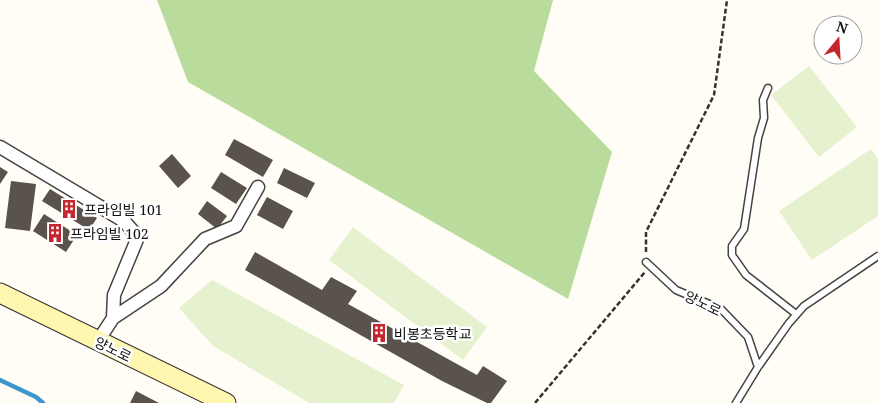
<svg xmlns="http://www.w3.org/2000/svg" width="878" height="403" font-family="'Noto Serif','Noto Sans KR',serif">
<rect width="100%" height="100%" fill="#fffdf5"/>
<path fill="#b9dc9c" d="M157,0H553L534,71L612,152L568,299L188,82Z"/>
<path fill="#e6f2cf" d="M809,66L857,127L819,157L771,95Z
M871,149L878,159V216L812,260L779,211Z
M353,227L487,327L463,360L329,260Z
M212,280L404,385L394,403H309L213,346L179,308Z"/>
<g fill="none" stroke-linecap="round" stroke-linejoin="round">
<path stroke="#3f96cf" stroke-width="4.5" d="M0,380L36,397L43,403"/>
</g>
<path fill="#5a524d" d="M234,139L273,160L263,177L225,155Z
M172,154L191,176L178,188L159,166Z
M0,167L8,172L0,184Z
M284,168L315,183L307,198L277,183Z
M221,172L247,188L236,204L211,188Z
M11,181L36,184L30,231L5,228Z
M50,189L97,218L89,230L42,201Z
M267,197L293,211L283,229L257,215Z
M207,201L227,216L217,229L198,214Z
M44,214L77,235L66,252L33,231Z
M255,252L322,290L331,277L357,291L348,304L477,375L483,366L507,381L491,403H487L442,381L245,270Z
M136,391L159,403H130Z"/>
<g fill="none" stroke-linecap="round" stroke-linejoin="round">
<g stroke="#444" stroke-width="9">
<path id="lane" d="M768,88L763,100L764,118L758,138L744,229L732,246V255L746,275L796,314
M646,262L676,290L721,309L748,337L758,367L736,403
M758,367L789,323L804,306L878,256"/>
</g>
<g stroke="#444" stroke-width="15">
<path id="street" d="M0,147L124,221L138,237L114,295L113,318
M98,341L113,318L161,286L205,239L236,226L258,187"/>
</g>
<g stroke="#333" stroke-width="21">
<path id="secondary" d="M0,293L226,403"/>
</g>
<path stroke="#333" stroke-width="2.5" stroke-dasharray="5 2.5" stroke-linecap="butt" d="M646,252V232L714,95L727,0
M535,403L645,272"/>
<use href="#lane" stroke="#fff" stroke-width="6"/>
<use href="#street" stroke="#fff" stroke-width="12"/>
<use href="#secondary" stroke="#fff6b0" stroke-width="19"/>
</g>
<defs>
<g id="building-bare" transform="scale(1.5)"><path d="M-4-6H4V6H1V3H-1V6H-4ZM-2.5-4.3h1.7v1.8h-1.7ZM.8-4.3h1.7v1.8H.8ZM-2.5-1h1.7V.8h-1.7ZM.8-1h1.7V.8H.8Z" fill="#c4262e" stroke="#fff" stroke-width="2.5" paint-order="stroke"/></g>
</defs>
<g fill-rule="evenodd">
<use href="#building-bare" x="69" y="209"/>
<use href="#building-bare" x="55" y="233"/>
<use href="#building-bare" x="379" y="333"/>
</g>
<g text-anchor="middle" dominant-baseline="central" stroke-width="5" stroke-linejoin="round" paint-order="stroke">
<g font-size="14" fill="#111" stroke="#fff" text-anchor="start">
<text x="84" y="209">프라임빌 101</text>
<text x="70" y="233">프라임빌 102</text>
<text x="394" y="333">비봉초등학교</text>
</g>
<g font-size="14" fill="#111" stroke="#fff">
<text transform="translate(703 303) rotate(26)">양노로</text>
<text transform="translate(113 349) rotate(26)">양노로</text>
</g>
</g>
<g transform="translate(838 40) rotate(18)"><circle r="24" fill="#ffffff" stroke="#a0a0a0"/>
<path d="M0-4L9 19L0 12L-9 19Z" fill="#c4262e"/>
<text y="-8" font-size="14" font-weight="bold" text-anchor="middle" fill="#111111">N</text>
</g>
</svg>
